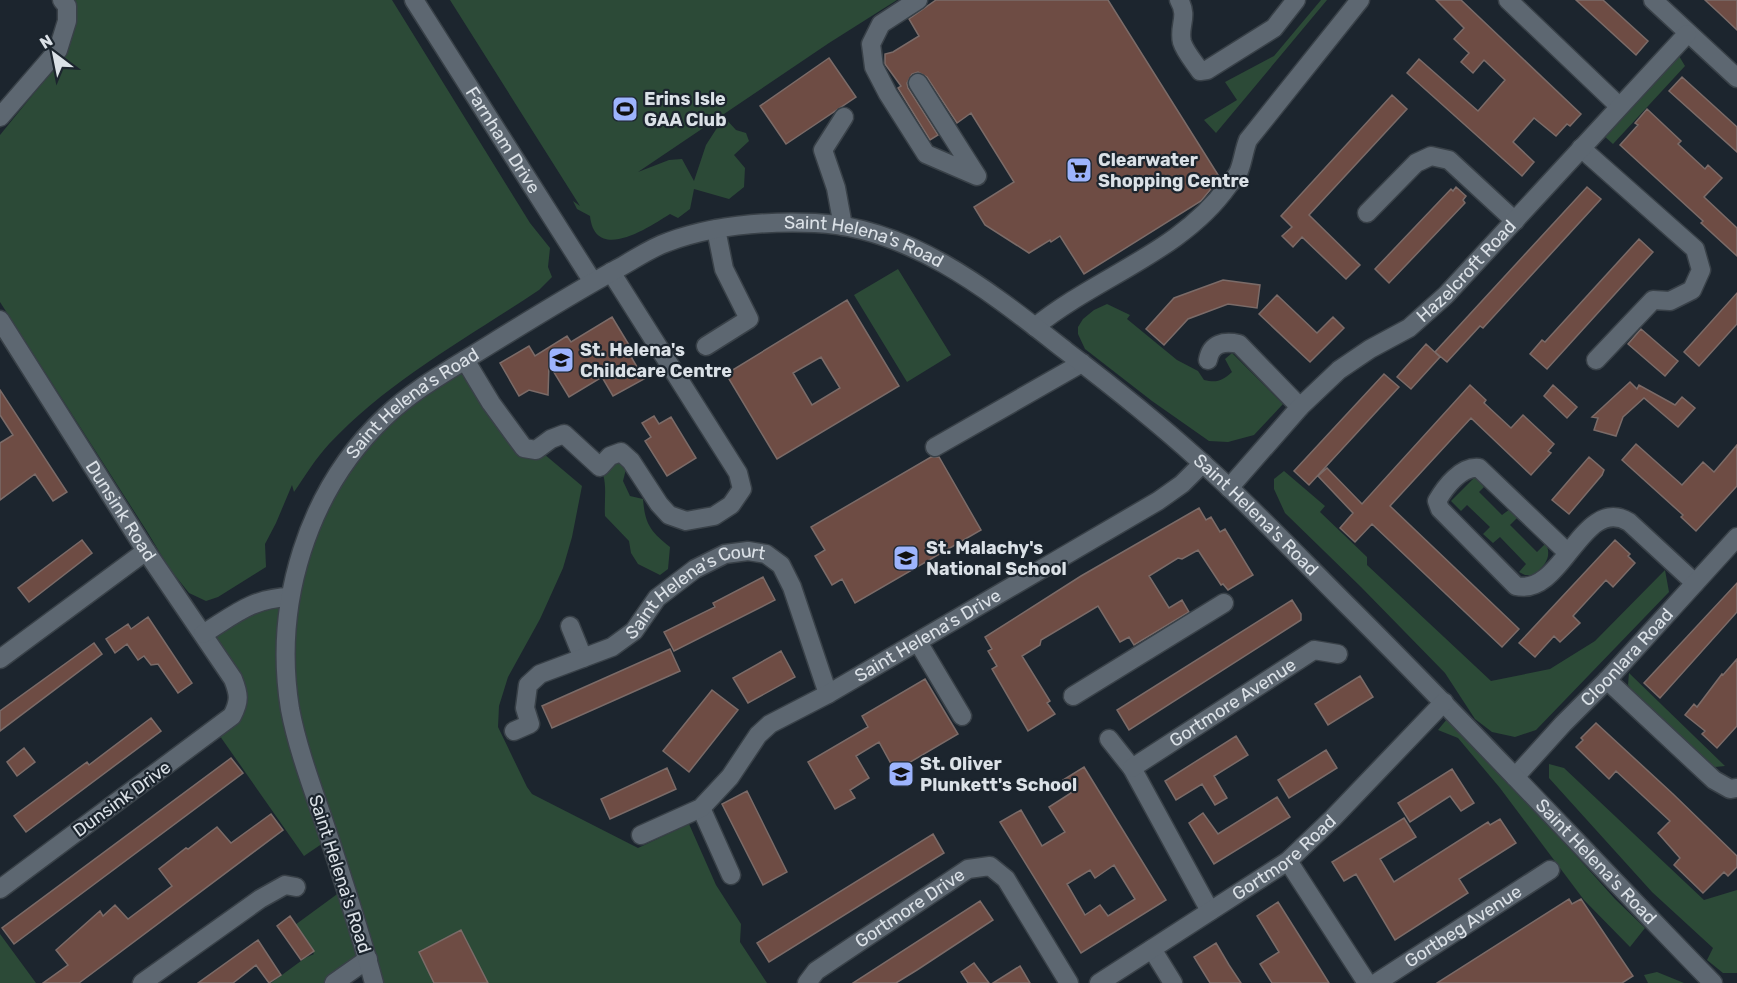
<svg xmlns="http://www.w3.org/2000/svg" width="1737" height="983" font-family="Rubik,sans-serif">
<rect width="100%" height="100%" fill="#1c252e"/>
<path fill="#2c4a37" d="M69,0H392L530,223L550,248L548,267L552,277L539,290C467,338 389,380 329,444C316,458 305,476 294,492L292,485L276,523L265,544L266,567L218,597L206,601L189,593L169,568L148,533L0,302V135L65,55L74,25Z
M450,0H897L829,43L638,172L669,160L682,159L694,181L706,145L724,117L736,130L746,133L749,141L734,155L745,168L744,187L729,199L694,189L690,209L678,218L670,214C648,228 595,263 590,216L577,209L573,201L580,206Z
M1321,0H1327L1216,133L1204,120L1237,100L1225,82L1274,56Z
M1679,56L1685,66L1613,144L1603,135L1675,58Z
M898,269L951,355L907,382L854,295Z
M1107,304L1130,315L1127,319L1177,360L1198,371L1204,380C1217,383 1222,381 1232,372L1225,359L1232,353L1283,404L1254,435L1228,442L1209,441L1152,401L1085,349L1078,334V327L1083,319L1094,310Z
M464,362L490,403L544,454L582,486L572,537L563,568L540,619L508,677L499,706L498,727L527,787L532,794L638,848L689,824L716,885L741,924L740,942L767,983H375L329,839L304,856L215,729L239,705L203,634L290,598L301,547L360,444Z
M620,461L626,469L623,481L630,496L643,499C645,524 650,531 670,547L668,569L660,575L638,564L631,553L629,541L605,516C604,501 607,488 603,474Z
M1284,471L1325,506L1320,512L1367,557V565L1491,681L1550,669L1595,641L1665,570L1669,592L1536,730L1515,737L1492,732L1475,719L1445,673L1361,587L1285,513L1274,489V479Z
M1475,477L1484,487L1479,492L1502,515L1510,509L1518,517L1510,525L1537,552L1546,543C1552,558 1545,565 1534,575H1525L1519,572L1526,564L1500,537L1493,543L1483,534L1490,527L1467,505L1461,511L1451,501Z
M1629,673L1725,766L1715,767L1704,759L1635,694L1628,685Z
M1447,719L1510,782L1615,899L1645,928L1630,947L1584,900L1500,788L1458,738L1438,730Z
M1549,764L1564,768L1704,900L1737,890V973H1723L1707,960L1713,948L1652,892L1549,778Z
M340,892L362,962L332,983H271L305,958L314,954L295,925Z
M0,934L36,983H0Z
M1657,972L1684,983H1648L1644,975Z"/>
<path fill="#6e4c44" stroke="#7b6b68" stroke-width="1.5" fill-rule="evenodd" d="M936,0H1108L1220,178L1201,201L1084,274L1060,236L1051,242L1050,240L1029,253L985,225L974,207L1014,182L971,113L957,123L927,77L918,72L912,74L907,83L908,88L938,135L930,140L898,88L901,86L885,64V54L893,52L919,36L909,19Z
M1436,0H1461L1581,114L1570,126L1567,124L1556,136L1534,118L1513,142L1534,162L1522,176L1407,73L1419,59L1478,111L1505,80L1484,60L1473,73L1461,62L1469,53L1454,39L1464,28Z
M1576,0H1603L1648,41L1636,55Z
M1705,0H1737V30L1718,12Z
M829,58L856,97L786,144L760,106Z
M1682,77L1737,127V152L1669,91Z
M1392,95L1407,109L1309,215L1360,265L1346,279L1302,237L1293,247L1282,236L1292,227L1281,216Z
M1647,109L1681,141L1678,144L1705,169L1708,165L1722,178L1704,197L1737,228V256L1701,223L1703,221L1620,145L1638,125L1635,123Z
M1456,187L1466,196L1463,200L1465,203L1389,283L1375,269L1451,189L1453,191Z
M1587,187L1601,199L1483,328L1480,326L1447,362L1435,352Z
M1639,239L1653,252L1547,369L1530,354L1542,340L1545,342Z
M1223,280L1260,285L1257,308L1228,304L1188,319L1164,345L1146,329L1174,298Z
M1737,293V324L1699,366L1684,352Z
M1277,295L1317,333L1333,317L1344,328L1310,362L1259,314Z
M847,300L899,386L777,459L726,374ZM821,357L840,388L812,405L793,373Z
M612,317L629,345L626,348L644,379L613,396L602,377L569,397L549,364L548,395L529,390L519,396L500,363L529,346L535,356L567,336L571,342Z
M1641,329L1678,361L1665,376L1628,344Z
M1426,344L1440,357L1411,389L1397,377Z
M1384,374L1399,387L1309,485L1294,471Z
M1630,382L1637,389L1639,385L1675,405L1682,397L1695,408L1678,427L1644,398L1623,417L1616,436L1594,430L1598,418L1592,417Z
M1470,385L1486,400L1484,403L1511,428L1523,415L1554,444L1548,451L1551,453L1531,475L1471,418L1390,506L1519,629L1502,647L1372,524L1355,542L1340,528L1353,513L1318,476L1327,468L1362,504Z
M1553,385L1577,407L1567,418L1544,396Z
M0,390L67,492L53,501L35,474L0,500V443L13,435L0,415Z
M654,416L659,424L671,417L696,458L667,476L645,441L651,437L642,423Z
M1636,444L1682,485L1703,462L1714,472L1737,445V486L1696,531L1681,517L1683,515L1622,460Z
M931,457H939L981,530L855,603L842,579L832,585L815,556L825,550L811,527Z
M1589,457L1604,470L1602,475L1569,514L1552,500Z
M1199,508L1206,520L1211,517L1220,532L1225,529L1253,575L1228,590L1223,584L1221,585L1198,550L1182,559L1178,558L1149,576L1169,608L1182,600L1189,612L1134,645L1129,637L1120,642L1098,606L1041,640L1040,645L1022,656L1050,701L1047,703L1055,714L1028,731L992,669L997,666L988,651L992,649L985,637L1081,576Z
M82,540L92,553L29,602L18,588Z
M1615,540L1630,554L1628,556L1635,563L1613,587L1606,580L1573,616L1580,623L1560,642L1554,636L1535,657L1519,643Z
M763,577L775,600L674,651L664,632L715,607L713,603Z
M1737,583V612L1660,698L1644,683Z
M1292,600L1301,614V620L1129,730L1117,710Z
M148,617L192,683L178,693L158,664L151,665L144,656L138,660L127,644L115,653L106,639L128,624L131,629Z
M94,643L102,654L0,731V711Z
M670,649L680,671L552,728L542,706Z
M781,651L795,677L748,703L733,678Z
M1737,659V726L1717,748L1702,734L1705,731L1685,715L1694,704L1697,707L1722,674L1723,675Z
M1360,676L1373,697L1328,725L1315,704Z
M925,679L958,734L895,771L879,742L856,756L869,778L850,790L855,798L835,809L808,762L868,727L862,716Z
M712,690L738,710L689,772L663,751Z
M151,718L161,731L26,832L14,816L87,762L89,765Z
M1596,723L1673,794L1737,856V867L1728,876L1724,872L1703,893L1674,865L1680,858L1658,833L1670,821L1616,771L1609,779L1576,747L1583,740L1581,738Z
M1236,736L1248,755L1214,776L1227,798L1215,805L1202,784L1176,800L1165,781Z
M24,748L35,762L17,776L7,762Z
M1326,750L1337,768L1289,798L1278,780Z
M231,758L243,773L14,944L2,928Z
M1084,767L1166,900L1081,953L1000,822L1021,810L1042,846L1065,832L1049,807L1071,793L1063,780ZM1114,865L1135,899L1108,916L1100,905L1085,915L1067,884L1090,870L1095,878Z
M667,768L676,789L610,819L601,799Z
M1452,769L1474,803L1461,811L1450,796L1410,822L1398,803Z
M747,791L787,872L763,885L722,804Z
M1277,797L1290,817L1214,864L1189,823L1203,813L1218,834Z
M271,814L283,830L79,983H43L68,965L56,950L100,911L103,916L115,905L128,919L172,886L159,869L186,848L188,849L217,827L231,843Z
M1404,818L1416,837L1380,859L1394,882L1488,822L1490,825L1500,819L1516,843L1459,879L1468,893L1395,940L1356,874L1344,881L1332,862Z
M933,834L944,853L769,962L757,943Z
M1569,899L1572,904L1581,899L1633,976L1622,983H1437Z
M980,901L993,920L917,970L896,983H853Z
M1278,902L1319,967L1329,983H1272L1260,964L1279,952L1257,916Z
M290,916L314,951L301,960L277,926Z
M461,930L488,983H434L419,952Z
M258,940L281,975L269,983L256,965L233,983H198Z
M1216,943L1229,965L1241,983H1210L1194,957Z
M974,963L989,983H968L961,972Z
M1020,966L1030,983H993Z"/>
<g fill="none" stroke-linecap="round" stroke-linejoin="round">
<g stroke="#394148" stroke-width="21">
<g id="minor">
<path id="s1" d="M414,0L593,282"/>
<path d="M918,0L881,24L871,44L874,67L888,94L926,154L977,176L918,83"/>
<path d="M1179,0C1189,17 1178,26 1182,42C1185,52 1195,63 1200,71L1207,70L1274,28L1296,0"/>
<path d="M1508,0L1619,106"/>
<path d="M1653,0L1737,78"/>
<path d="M0,117L58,50L67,21V6L62,0"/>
<path d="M1581,148L1695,249L1701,270L1692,290L1670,301L1653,300L1596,360"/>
<path d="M1367,213L1416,163L1431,156L1449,160L1515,221"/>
<path d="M843,226L836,188L823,150L844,117"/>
<path id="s2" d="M0,320L146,551L233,679C239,694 240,701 232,716L0,889"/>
<path d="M1035,327C1096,277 1181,252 1228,186C1232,181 1237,176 1239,171C1243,161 1244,150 1248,140L1360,0"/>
<path d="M706,346L749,319L724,269L716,229"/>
<path d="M465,360L491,403L524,448L536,450L551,439L564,434L600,467L610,456L621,452L631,461L659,504L669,515L686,521L714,516L731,505L742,489L738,473L611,272"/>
<path d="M1208,360C1211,343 1224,341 1239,344L1300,407"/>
<path d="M935,447L1082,363"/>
<path id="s3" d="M1229,488L1300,407L1339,370L1370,349L1409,328L1446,295L1687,34"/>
<path d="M1568,553L1479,468C1461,466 1445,487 1437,501L1440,509L1516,586C1563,597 1582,494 1629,522L1695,583"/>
<path d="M570,626L583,658"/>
<path d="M203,634C234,615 252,598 290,597"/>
<path d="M918,642L962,716"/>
<path d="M0,659L146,551"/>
<path d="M1607,680L1714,780L1730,789L1737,788"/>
<path d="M1073,696L1224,603"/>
<path id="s4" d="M514,731L530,724L525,708L528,685L540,674L612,647L634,631L657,598L695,569L725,554L748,551L766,554L781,565L792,587L828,694"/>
<path d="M1109,739L1132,768L1210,911"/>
<path id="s5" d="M1132,768L1314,650L1338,654"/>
<path id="s6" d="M1515,777L1563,724L1607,680L1737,537"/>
<path d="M701,808L731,875"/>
<path id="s7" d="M641,835L701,808L730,777L758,735L770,724L828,694L1158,501L1182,484L1203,463"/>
<path d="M1288,861L1367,983"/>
<path d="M1152,949L1173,983"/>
<path d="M142,983L260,899L285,885L296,887"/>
<path d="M334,983L368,959"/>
<path id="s8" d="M374,983C359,928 341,873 323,819C311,784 297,746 290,709C273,604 307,490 386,416C408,395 434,379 460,363C512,331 564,298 617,269C634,260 650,248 668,242C714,225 766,221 815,223C912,227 993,294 1066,351C1112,386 1156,421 1199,460C1250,505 1298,556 1346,604C1471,728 1590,857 1713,983"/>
<path id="s9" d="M807,983L816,971L968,869L990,866L1006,879L1069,983"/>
<path id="s10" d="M1099,983L1288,861L1333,818L1444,702"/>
<path id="s11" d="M1376,983L1550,870"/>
</g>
</g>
<use href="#minor" stroke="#5d6771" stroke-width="18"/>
</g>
<defs>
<g id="stadium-square" transform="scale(1.35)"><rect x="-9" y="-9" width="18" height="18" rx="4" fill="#9db4fd" stroke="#1c252e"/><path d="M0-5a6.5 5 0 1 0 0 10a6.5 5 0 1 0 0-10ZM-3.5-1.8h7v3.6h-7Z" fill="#111"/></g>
<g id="supermarket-square" transform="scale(1.35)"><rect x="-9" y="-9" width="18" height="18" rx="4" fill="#9db4fd" stroke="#1c252e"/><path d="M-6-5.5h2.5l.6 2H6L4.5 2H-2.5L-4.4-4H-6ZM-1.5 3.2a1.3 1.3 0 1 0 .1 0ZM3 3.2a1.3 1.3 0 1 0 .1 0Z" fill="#111"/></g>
<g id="school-square" transform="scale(1.35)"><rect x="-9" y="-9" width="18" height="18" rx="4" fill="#9db4fd" stroke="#1c252e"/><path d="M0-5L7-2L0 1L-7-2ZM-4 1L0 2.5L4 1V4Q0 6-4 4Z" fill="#111"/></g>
</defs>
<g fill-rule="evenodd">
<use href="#stadium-square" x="625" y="109"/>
<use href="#supermarket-square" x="1079" y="170"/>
<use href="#school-square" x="561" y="360"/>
<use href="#school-square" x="906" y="558"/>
<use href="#school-square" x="901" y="774"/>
</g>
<g text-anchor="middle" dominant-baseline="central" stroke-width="4.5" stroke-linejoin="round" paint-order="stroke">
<g font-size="18" font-weight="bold" fill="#dbe1e7" stroke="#1c252e" text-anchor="start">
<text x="644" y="99">Erins Isle<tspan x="644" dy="21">GAA Club</tspan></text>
<text x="1098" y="160">Clearwater<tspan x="1098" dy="21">Shopping Centre</tspan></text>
<text x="580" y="350">St. Helena's<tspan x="580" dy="21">Childcare Centre</tspan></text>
<text x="926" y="548">St. Malachy's<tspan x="926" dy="21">National School</tspan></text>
<text x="920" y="764">St. Oliver<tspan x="920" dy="21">Plunkett's School</tspan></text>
</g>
<g font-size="18" fill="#dbe1e7" stroke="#1c252e">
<text stroke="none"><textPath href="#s1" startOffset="166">Farnham Drive</textPath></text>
<text stroke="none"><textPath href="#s8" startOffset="1140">Saint Helena's Road</textPath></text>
<text stroke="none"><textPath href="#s3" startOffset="324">Hazelcroft Road</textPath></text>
<text stroke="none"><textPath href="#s8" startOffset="636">Saint Helena's Road</textPath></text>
<text stroke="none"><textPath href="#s2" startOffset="226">Dunsink Road</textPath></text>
<text stroke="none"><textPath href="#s8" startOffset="1626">Saint Helena's Road</textPath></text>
<text stroke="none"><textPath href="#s4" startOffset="255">Saint Helena's Court</textPath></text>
<text stroke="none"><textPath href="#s7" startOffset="356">Saint Helena's Drive</textPath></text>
<text stroke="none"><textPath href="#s6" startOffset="164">Cloonlara Road</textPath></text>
<text stroke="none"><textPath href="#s5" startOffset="120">Gortmore Avenue</textPath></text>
<text transform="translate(122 799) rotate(-36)">Dunsink Drive</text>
<text stroke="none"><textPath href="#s10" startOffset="224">Gortmore Road</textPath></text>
<text stroke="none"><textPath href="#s8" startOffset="2112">Saint Helena's Road</textPath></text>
<text transform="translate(340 874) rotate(72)">Saint Helena's Road</text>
<text stroke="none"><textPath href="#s9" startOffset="128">Gortmore Drive</textPath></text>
<text stroke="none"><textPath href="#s11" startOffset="104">Gortbeg Avenue</textPath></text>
</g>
</g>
<g transform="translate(54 54) rotate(328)" stroke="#1c252e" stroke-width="4.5" paint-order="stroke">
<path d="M0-4.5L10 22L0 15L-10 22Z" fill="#dbe1e7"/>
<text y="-9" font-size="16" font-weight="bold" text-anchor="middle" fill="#dbe1e7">N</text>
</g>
</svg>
